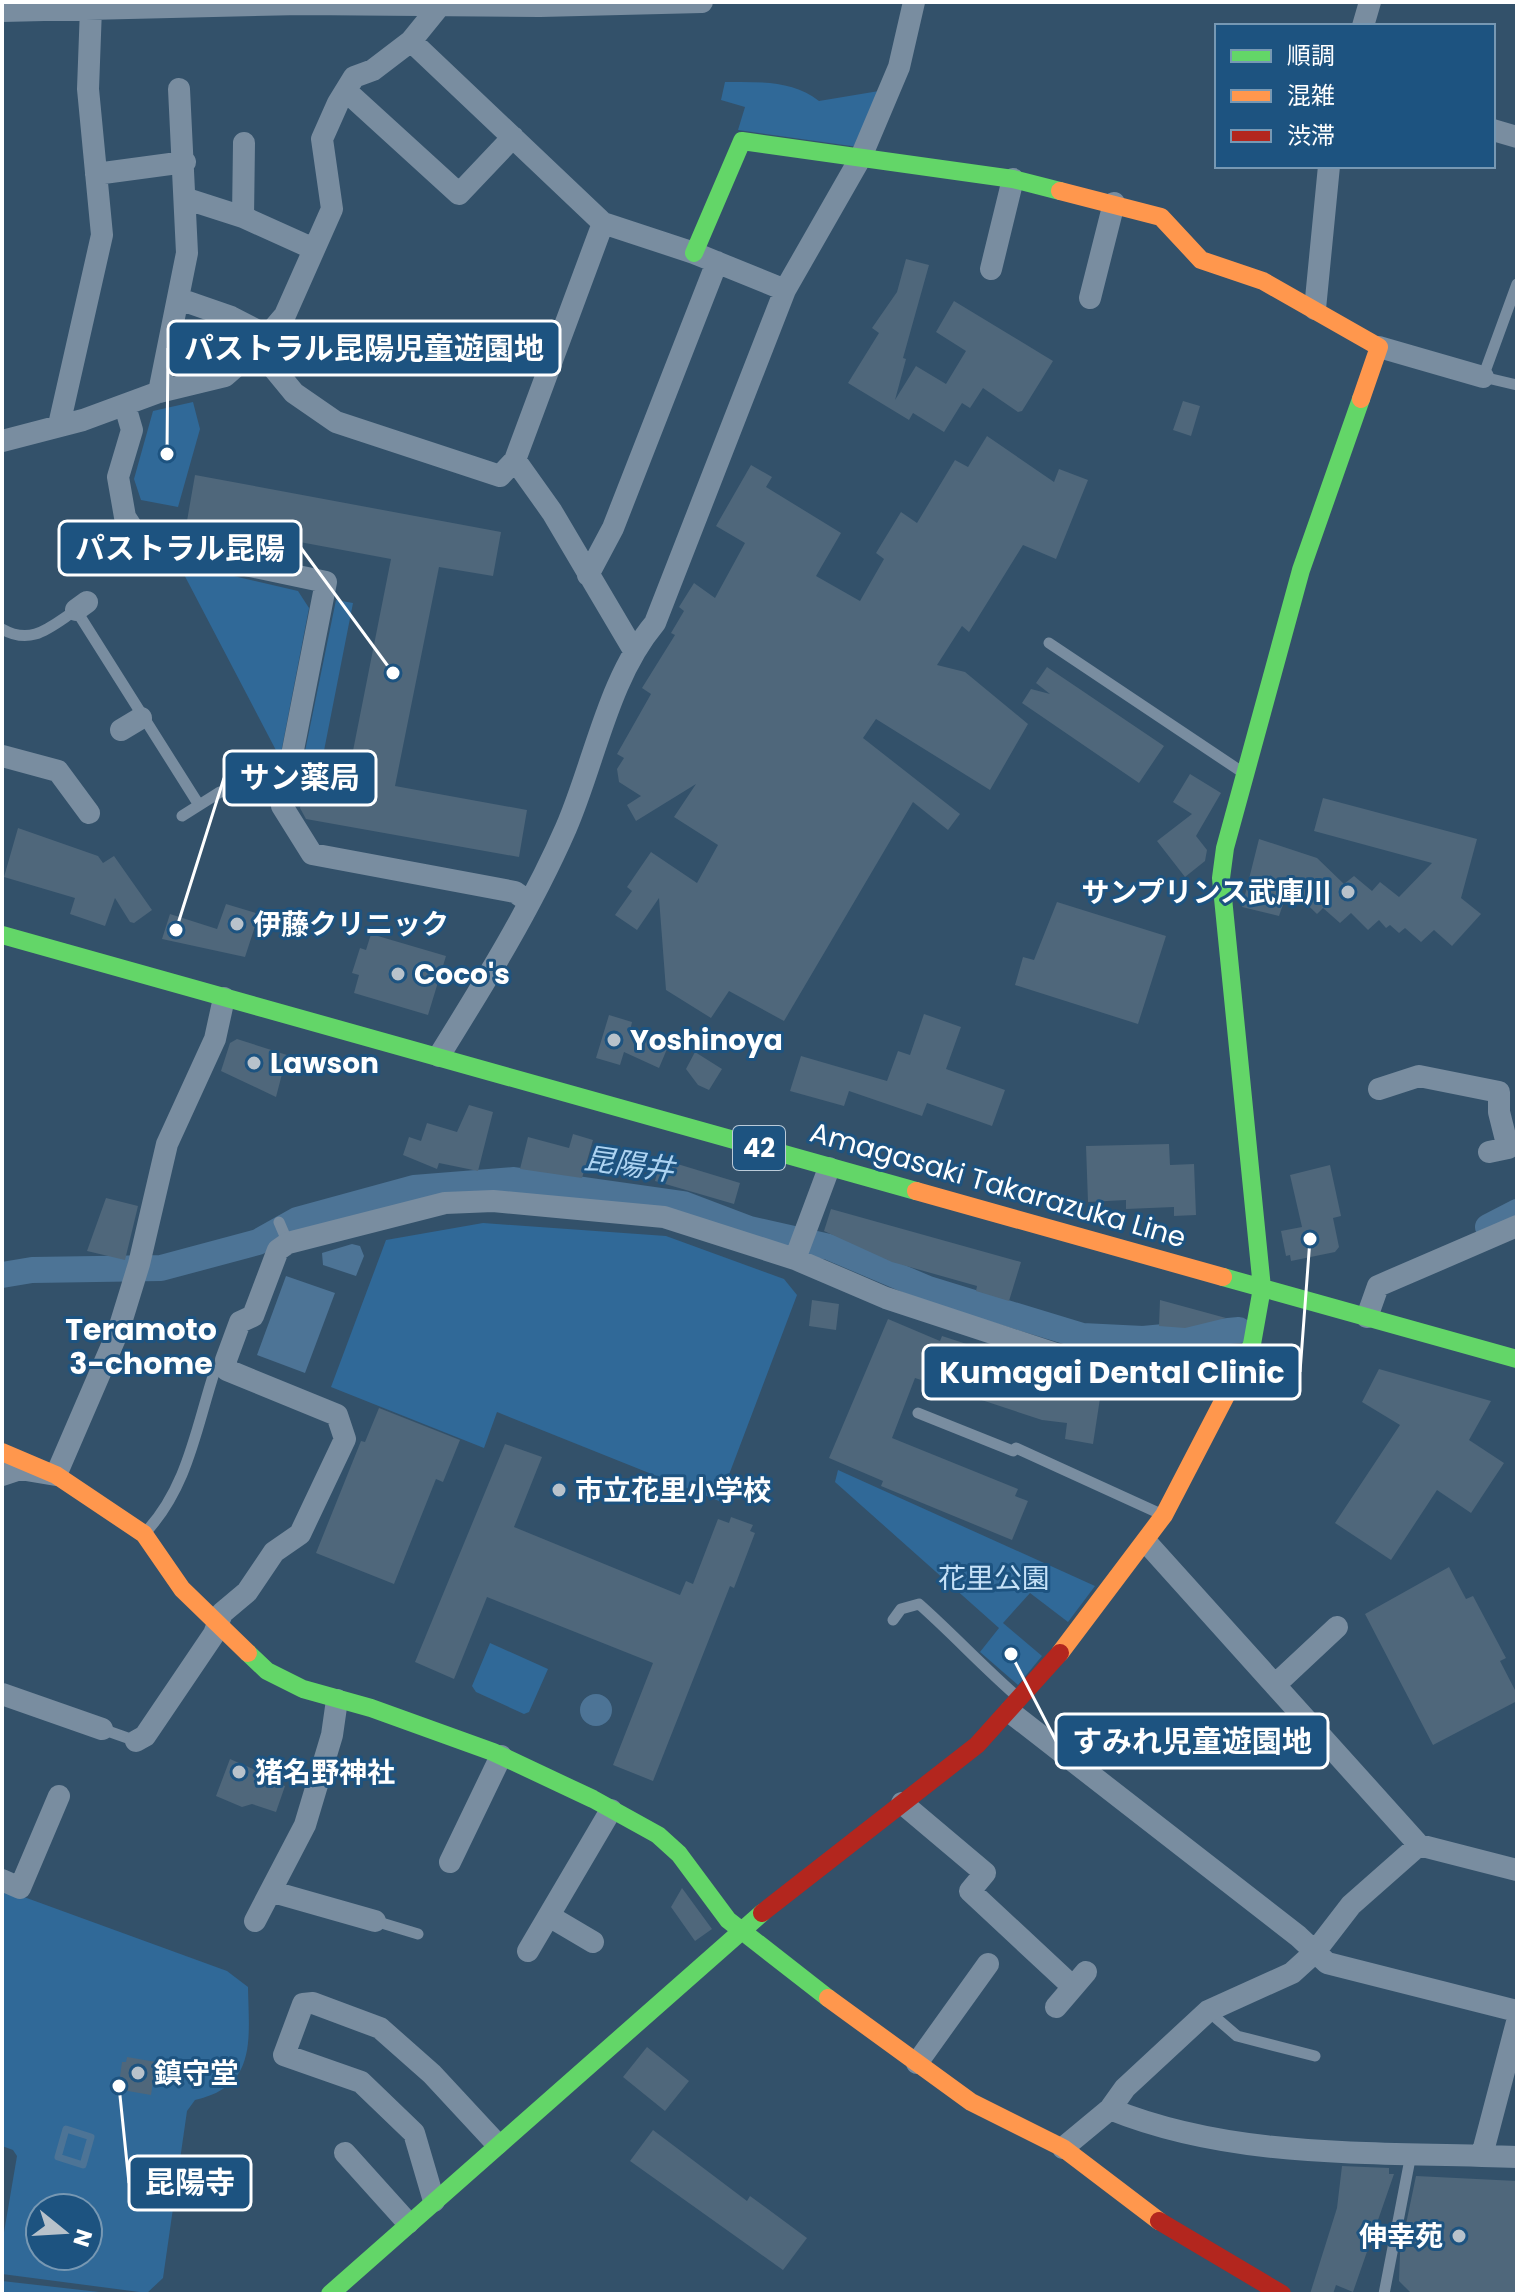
<svg xmlns="http://www.w3.org/2000/svg" width="1519" height="2296" font-family="Poppins,'Noto Sans JP',sans-serif">
<rect width="100%" height="100%" fill="#33516a"/>
<path fill="#306998" fill-rule="evenodd" d="M725,82C757,82 793,80 819,101L879,91L858,147L738,130L745,107L721,100Z
M193,402L200,429L178,507L141,500L134,479L153,411Z
M178,563L298,591L309,608L280,758Z
M336,600L353,603L321,766L310,765L308,768L302,766Z
M483,1223L666,1236L784,1279L797,1295L719,1501L497,1412L484,1448L331,1387L386,1240Z
M838,1470L1095,1586L1068,1622L1030,1593L1003,1623L1042,1656L1018,1685L980,1652L999,1628L835,1482Z
M490,1643L548,1669L529,1712L524,1714L476,1692L472,1686Z
M2,1889L227,1971L248,1987C249,2041 257,2086 195,2100L187,2111L163,2278L147,2293L2,2274V2244L17,2156L13,2150L2,2146ZM40,2208H88V2256H40Z
M2,2281L117,2294H2Z"/>
<path fill="#4d7496" d="M352,1244L360,1246L364,1256L356,1276L323,1265L322,1253Z
M286,1276L335,1293L305,1373L257,1355Z
M580 1710a16 16 0 1 1 32 0a16 16 0 1 1-32 0Z"/>
<g fill="none" stroke-linecap="round" stroke-linejoin="round">
<path stroke="#4d7496" stroke-width="7" d="M66,2129L91,2137L83,2165L58,2157Z"/>
<path stroke="#4d7496" stroke-width="26" d="M1488,1227L1517,1212
M2,1275L32,1270L161,1268L258,1242L297,1220L414,1188L514,1180L683,1204L749,1229L829,1247L928,1289L1082,1336L1143,1339L1239,1330"/>
</g>
<path fill="#4f677b" d="M906,259L929,265L903,358L906,359L895,400L916,366L946,384L966,351L936,332L954,301L1053,361L1022,411L1018,412L983,388L970,408L962,403L944,432L913,413L909,420L848,383L879,333L872,328L897,292Z
M1183,401L1200,406L1191,436L1173,430Z
M987,436L1054,482L1059,469L1088,480L1056,559L1023,545L969,632L962,626L937,665L965,672L1028,724L990,790L876,719L863,738L960,814L948,830L913,802L784,1021L729,991L711,1018L666,990L659,898L637,930L615,915L632,891L627,887L651,852L697,883L718,845L674,817L696,784L636,821L627,805L641,796L619,782L617,769L624,758L617,754L651,694L642,688L675,635L671,633L684,611L679,607L694,583L715,598L745,543L716,526L751,465L772,477L766,487L841,533L816,576L860,601L884,559L876,553L901,512L917,523L955,460L968,467Z
M195,475L501,532L493,576L439,567L395,786L527,810L519,857L306,819L300,808L308,770L348,776L391,559L187,521Z
M1047,667L1164,746L1139,783L1022,703L1031,689L1050,694L1036,683Z
M1190,774L1221,793L1196,836L1207,850L1205,861L1185,877L1157,841L1192,814L1173,802Z
M1323,798L1477,839L1461,898L1481,914L1452,946L1434,930L1421,942L1405,928L1399,933L1390,925L1386,928L1379,920L1368,930L1351,913L1340,923L1323,908L1317,914L1289,887L1279,916L1242,907L1259,839L1317,858L1344,884L1354,876L1372,891L1380,882L1399,897L1432,863L1314,831Z
M18,828L98,856L103,863L114,856L152,910L134,923L130,922L115,898L105,926L70,914L75,898L4,877Z
M1057,902L1166,936L1138,1024L1015,985L1023,957L1034,960Z
M226,904L259,914L245,957L162,939L170,914L217,929Z
M371,934L446,956L428,1015L354,993L359,975L352,973L360,948L366,950Z
M924,1014L961,1027L946,1069L1005,1090L992,1126L927,1103L922,1116L849,1091L844,1106L790,1091L801,1056L887,1081L898,1051L910,1055Z
M609,1015L632,1022L630,1031L667,1049L659,1068L624,1052L620,1065L596,1058Z
M237,1039L287,1055L276,1097L221,1071L230,1043Z
M695,1052L722,1069L709,1090L698,1085L686,1069Z
M469,1105L493,1112L478,1171L439,1163L437,1169L403,1155L409,1137L421,1141L427,1123L457,1132Z
M573,1134L593,1140L582,1178L520,1169L528,1137L569,1148Z
M1169,1144L1170,1165L1194,1164L1196,1215L1174,1216V1207L1126,1209V1200L1088,1202L1086,1146Z
M661,1159L740,1183L734,1204L655,1181Z
M1330,1165L1341,1216L1333,1218L1339,1247L1335,1252L1291,1261L1290,1255L1286,1256L1281,1231L1302,1227L1290,1175Z
M106,1198L138,1206L125,1260L87,1251Z
M831,1209L1021,1262L1009,1301L976,1291L977,1286L892,1262L824,1231Z
M812,1300L839,1304L836,1330L809,1326Z
M1160,1300L1226,1318L1185,1328L1159,1326Z
M888,1319L940,1341L942,1336L1053,1372L1103,1379L1093,1444L1065,1439L1067,1423L1042,1420L915,1378L892,1438L1018,1489L1015,1496L1028,1501L1012,1540L881,1486L883,1481L829,1458Z
M1379,1369L1491,1401L1469,1440L1504,1463L1471,1513L1437,1490L1391,1560L1335,1523L1400,1425L1362,1402Z
M379,1408L460,1440L443,1482L436,1479L394,1584L316,1553L361,1441L365,1442Z
M505,1444L542,1457L514,1527L680,1595L686,1581L693,1584L718,1519L729,1523L731,1517L753,1525L750,1531L755,1533L734,1588L730,1586L653,1781L613,1765L653,1663L487,1597L454,1679L415,1662Z
M1449,1567L1466,1599L1473,1596L1506,1658L1500,1661L1517,1694V1701L1433,1745L1365,1614Z
M230,1759L253,1769L262,1778L285,1786L276,1812L252,1804L242,1807L216,1796Z
M682,1888L712,1929L695,1941L671,1907Z
M647,2047L689,2081L665,2111L623,2077Z
M127,2057L156,2062L151,2095L122,2090L123,2084L119,2083L122,2062H126Z
M653,2130L747,2201L750,2196L807,2238L783,2270L630,2161Z
M1342,2166L1389,2168V2174H1394L1353,2292L1336,2285L1333,2294H1310L1337,2208Z
M1416,2176L1517,2181V2294H1412L1399,2281L1400,2253Z"/>
<g fill="none" stroke-linecap="round" stroke-linejoin="round">
<path stroke="#798da0" stroke-width="11" d="M1517,284L1483,377L1517,385
M2,629C32,646 50,627 76,610L199,805
M1049,643L1245,774
M182,816L220,792
M279,1222L288,1243
M918,1413L1013,1451L1016,1448L1163,1515
M145,1533C188,1487 196,1428 215,1370H227
M893,1620L901,1609L919,1604C954,1635 984,1668 1020,1699
M102,1729L136,1741
M375,1921L418,1934
M1208,2011L1237,2036L1315,2056
M1384,2294L1411,2154"/>
<path stroke="#798da0" stroke-width="22" d="M2,11L301,4L540,6L702,2
M1363,26L1370,2
M411,41L603,223L515,460L552,512L633,649
M346,91L459,194L513,137
M1493,130L1517,137
M96,174L185,162
M187,199L243,217L314,249
M243,217L244,143
M603,223L694,253L785,290
M991,269L1013,179
M1090,298L1114,203
M179,299L231,317L266,335
M1315,309L1329,166
M1379,347L1483,377
M257,348L294,393L336,422L500,476L515,460
M159,392L187,253L179,89
M125,406L132,430L118,477L125,517L142,543L326,582L282,806L312,854L515,892L529,902
M59,425L102,235L88,89L91,8
M2,441L83,420L159,392L225,376L257,348L285,315L332,209L322,139L338,103L354,77L373,70L411,41L441,4
M588,575L613,528L717,262
M76,610L87,602
M121,730L141,718
M2,756L58,771L89,813
M439,1056C485,982 531,908 566,828C595,761 608,679 655,623L785,290L861,157L899,67L914,2
M1379,1089L1419,1076L1499,1092V1112L1508,1148L1489,1152
M795,1259L829,1168
M1367,1317L1378,1286L1517,1226
M2,1475L20,1469L56,1475L119,1329L139,1264L167,1144L215,1039L224,998
M1147,1543L1419,1845L1517,1870
M1275,1685L1337,1627
M2,1694L102,1729
M1010,1712L1298,1936L1327,1963L1517,2011
M136,1741L145,1736L214,1634L222,1613L247,1592L274,1552L300,1534L345,1439L337,1415L227,1370L226,1360L240,1322L253,1316L278,1250L288,1243L445,1203L493,1201L664,1217L795,1259L886,1298L1074,1360L1209,1357L1240,1362
M902,1803L985,1873L970,1891L1072,1986
M450,1862L501,1756
M2,1880L20,1888L59,1796
M273,1892L375,1921
M549,1916L593,1942
M255,1921L305,1825L332,1735L337,1700
M528,1951L611,1810
M1056,2007L1086,1972
M917,2063L988,1964
M1110,2109L1125,2088L1208,2011L1292,1973L1314,1953L1351,1905L1419,1845
M1063,2148L1110,2109C1238,2161 1382,2151 1517,2157
M345,2153L408,2223
M1482,2155L1517,2022
M434,2201L414,2133L361,2082L284,2055L303,2004L313,2003L380,2028L432,2074L497,2144"/>
<path stroke="#63d668" stroke-width="18" d="M694,253L742,141L1013,179L1060,191
M2,935L916,1191
M1223,1277L1517,1359
M1247,1355L1252,1344L1262,1288L1221,878L1225,848L1301,570L1361,399
M248,1653L267,1671L303,1689L371,1708L493,1752L593,1799L658,1835L679,1854L728,1920L828,1998
M330,2294L762,1913"/>
<path stroke="#ff974d" stroke-width="18" d="M1060,191L1161,217L1201,260L1263,281L1379,347L1361,399
M916,1191L1223,1277
M2,1452L56,1475L144,1534L182,1589L248,1653
M1060,1653L1164,1515L1247,1355
M828,1998L971,2102L1063,2148L1159,2221"/>
<path stroke="#b3261e" stroke-width="18" d="M762,1913L977,1745L1060,1653
M1159,2221L1282,2294"/>
</g>
<g fill="#b8c2cb" stroke="#1d5380" stroke-width="3">
<circle cx="1348" cy="892" r="8"/>
<circle cx="237" cy="924" r="8"/>
<circle cx="398" cy="974" r="8"/>
<circle cx="614" cy="1040" r="8"/>
<circle cx="254" cy="1063" r="8"/>
<circle cx="559" cy="1490" r="8"/>
<circle cx="239" cy="1772" r="8"/>
<circle cx="138" cy="2073" r="8"/>
<circle cx="1459" cy="2236" r="8"/>
</g>
<g text-anchor="middle" dominant-baseline="central" stroke-width="6" stroke-linejoin="round" paint-order="stroke">
<rect fill="#1d5380" stroke="#bbcbd9" stroke-width="2" x="733" y="1126" width="52" height="44" rx="6"/>
<g font-size="26" font-weight="bold" fill="#fff">
<text x="759" y="1148">42</text>
</g>
<g font-size="28" font-weight="bold" fill="#fff" stroke="#1d5380" text-anchor="start">
<text x="1332" y="892" text-anchor="end">サンプリンス武庫川</text>
<text x="253" y="924">伊藤クリニック</text>
<text x="414" y="974">Coco's</text>
<text x="630" y="1040">Yoshinoya</text>
<text x="270" y="1063">Lawson</text>
<text x="575" y="1490">市立花里小学校</text>
<text x="255" y="1772">猪名野神社</text>
<text x="154" y="2073">鎮守堂</text>
<text x="1443" y="2236" text-anchor="end">伸幸苑</text>
</g>
<g font-size="28" fill="#fff" stroke="#1d5380">
<text transform="translate(998 1185) rotate(16)">Amagasaki Takarazuka Line</text>
</g>
<g font-size="28" fill="#c5e1f7" stroke="#1d5380">
<text x="994" y="1578">花里公園</text>
</g>
<g font-size="30" font-style="italic" fill="#add3f1" stroke="#1d5380">
<text transform="translate(629 1164) rotate(8)">昆陽井</text>
</g>
<g font-size="30" font-weight="bold" fill="#fff" stroke="#1d5380">
<text x="141" y="1329">Teramoto<tspan x="141" dy="34">3-chome</tspan></text>
</g>
</g>
<path fill="none" stroke="#fff" stroke-width="3" d="M167 454L168 348M393 673L301 548M176 930L224 778M1310 1239L1300 1372M1011 1654L1056 1741M119 2086L129 2183"/>
<g fill="#fff" stroke="#1d5380" stroke-width="3">
<circle cx="167" cy="454" r="8"/>
<circle cx="393" cy="673" r="8"/>
<circle cx="176" cy="930" r="8"/>
<circle cx="1310" cy="1239" r="8"/>
<circle cx="1011" cy="1654" r="8"/>
<circle cx="119" cy="2086" r="8"/>
</g>
<g fill="#1d5380" stroke="#fff" stroke-width="3">
<rect x="168" y="321" width="392" height="54" rx="8"/>
<rect x="59" y="521" width="242" height="54" rx="8"/>
<rect x="224" y="751" width="152" height="54" rx="8"/>
<rect x="923" y="1345" width="377" height="54" rx="8"/>
<rect x="1056" y="1714" width="272" height="54" rx="8"/>
<rect x="129" y="2156" width="122" height="54" rx="8"/>
</g>
<g font-size="30" text-anchor="middle" font-weight="bold" fill="#fff">
<text x="364" y="359">パストラル昆陽児童遊園地</text>
<text x="180" y="559">パストラル昆陽</text>
<text x="300" y="788">サン薬局</text>
<text x="1112" y="1383">Kumagai Dental Clinic</text>
<text x="1192" y="1752">すみれ児童遊園地</text>
<text x="190" y="2193">昆陽寺</text>
</g>
<rect width="1519" height="2296" fill="none" stroke="#ffffff" stroke-width="8"/>
<rect x="1215" y="24" width="280" height="144" fill="#1d5380" stroke="#7798b3" stroke-width="2"/>
<rect x="1231" y="50" width="40" height="12" fill="#63d668" stroke="#7798b3" stroke-width="2"/>
<text x="1287" y="64" font-size="24" fill="#ffffff">順調</text>
<rect x="1231" y="90" width="40" height="12" fill="#ff974d" stroke="#7798b3" stroke-width="2"/>
<text x="1287" y="104" font-size="24" fill="#ffffff">混雑</text>
<rect x="1231" y="130" width="40" height="12" fill="#b3261e" stroke="#7798b3" stroke-width="2"/>
<text x="1287" y="144" font-size="24" fill="#ffffff">渋滞</text>
<g transform="translate(64 2232) rotate(108)"><circle r="38" fill="#1d5380" stroke="#7798b3" stroke-width="2"/>
<path d="M0-6L14 30L0 20L-14 30Z" fill="#b8c2cb"/>
<text y="-12" font-size="22" font-weight="bold" text-anchor="middle" fill="#ffffff">N</text>
</g>
</svg>
